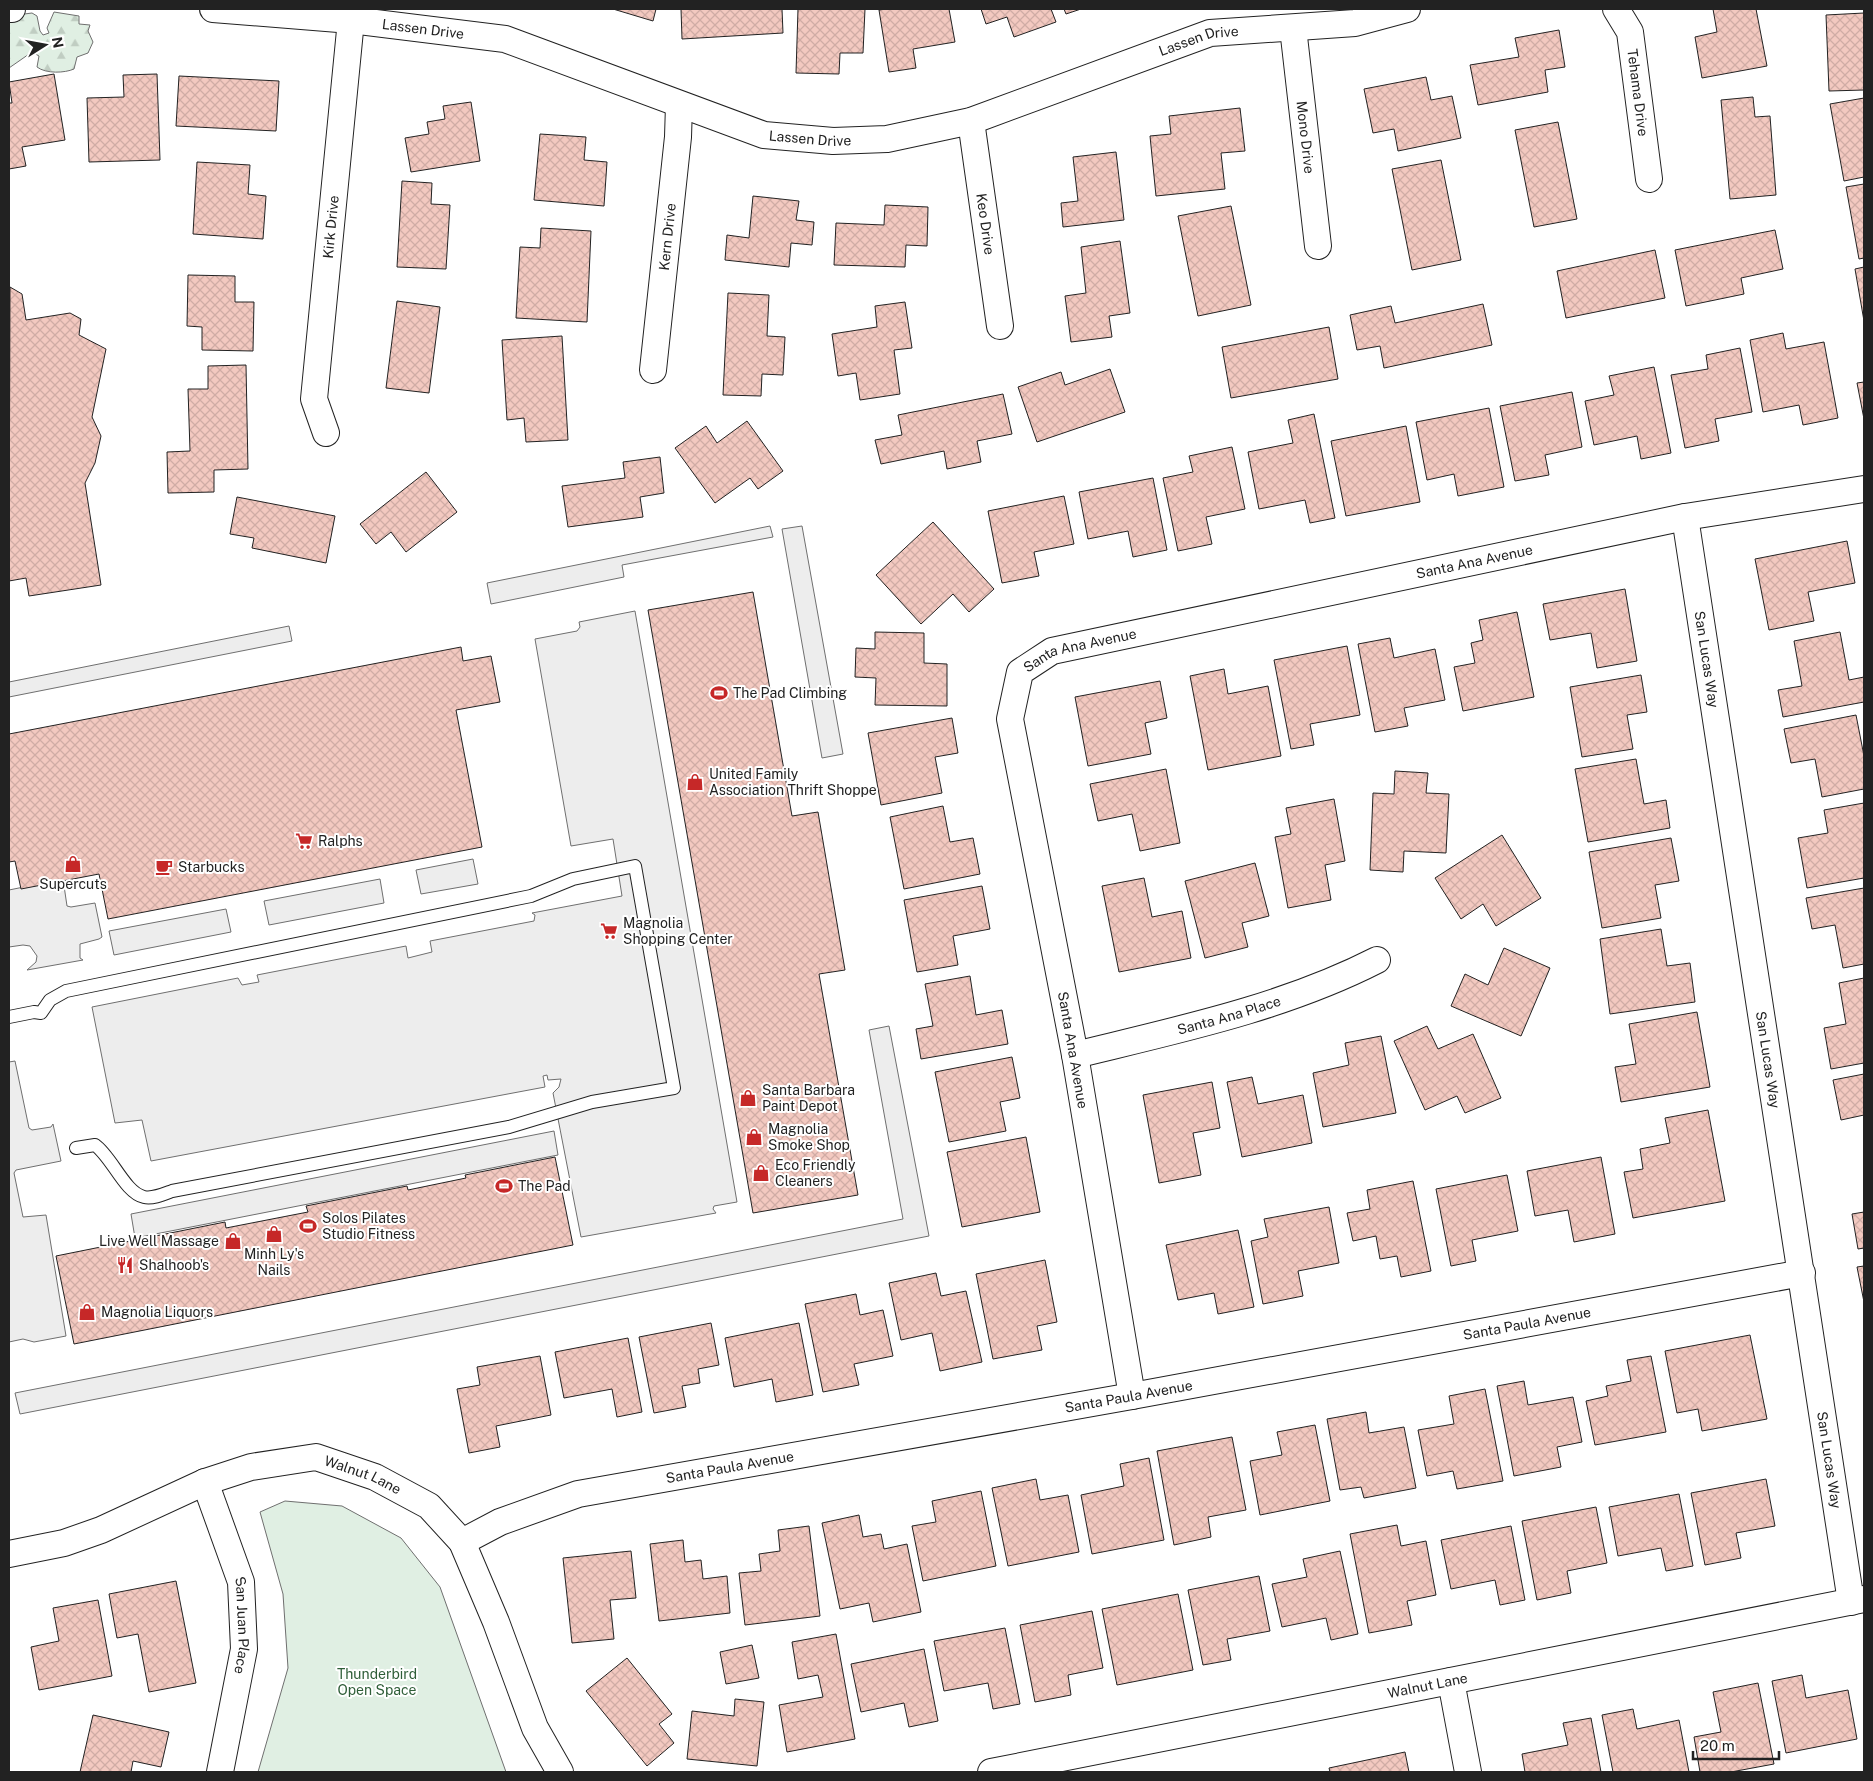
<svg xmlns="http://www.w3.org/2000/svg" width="1873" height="1781" font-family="'Public Sans',sans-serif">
<defs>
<pattern id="forest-firs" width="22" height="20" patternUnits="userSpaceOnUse" patternTransform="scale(1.25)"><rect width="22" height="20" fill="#e0efe3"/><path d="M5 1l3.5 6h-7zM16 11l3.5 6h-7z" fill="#c0cdc2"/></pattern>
<pattern id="building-cross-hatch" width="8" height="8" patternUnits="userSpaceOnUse" patternTransform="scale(1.25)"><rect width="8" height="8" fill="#f3c9c0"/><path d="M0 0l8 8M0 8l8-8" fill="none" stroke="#d0aca5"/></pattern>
</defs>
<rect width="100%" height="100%" fill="#fff"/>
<path fill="url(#forest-firs)" stroke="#6f6f6f" d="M54,12L79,16V24L90,25L88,31L93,42L88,53L77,57L74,69C65,73 46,74 37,67L39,56L32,52L9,68V16L32,13L37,16L40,31L43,35L49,33L47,28Z"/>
<path fill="#e0efe3" stroke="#6f6f6f" d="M285,1501L342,1506L401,1538L440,1587L506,1772H258L288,1668L283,1594L260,1512Z"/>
<path fill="#ededed" stroke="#6f6f6f" d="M770,526L773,537L622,565L624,577L491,604L487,583Z
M802,526L843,754L822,758L782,529Z
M635,611L737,1202L714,1206L713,1209L716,1213L581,1237L553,1093L559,1087L561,1079L548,1080L547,1075L543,1076L545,1087L151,1161L142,1120L115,1123L92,1007L238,978L242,985L259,982L257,975L406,946L408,958L432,952L430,941L534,921L535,915L532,913L622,896L613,839L571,846L535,639L577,631L580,627L579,622Z
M289,626L292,641L9,697V682Z
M473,859L478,884L421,894L416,870Z
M63,879L67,906L71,907L95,903L102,937L99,939L80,944V958L83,960L27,970L36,962L37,956L30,946L23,945L9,947V890Z
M380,879L384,903L269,925L264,901Z
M226,909L231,932L114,955L109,931Z
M889,1026L929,1236L20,1414L15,1393L903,1219L869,1030Z
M15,1061L29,1128L32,1130L51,1127L53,1124L61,1161L16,1170L14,1173L23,1217L46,1215L66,1336L34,1342L23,1339L9,1342V1062Z
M554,1131L558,1155L135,1238L131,1214Z"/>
<path fill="url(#building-cross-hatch)" stroke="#222" d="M613,9H656L653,21Z
M681,9H782L783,33L682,39Z
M798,9H865L863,53H840L839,74L796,73Z
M887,9H949L955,42L913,49L916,68L889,72L879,10Z
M981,9H1051L1056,22L1014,37L1007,17L986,24Z
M1064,9H1081L1066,14Z
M1713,9H1756L1767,66L1702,78L1695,37L1717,32Z
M1864,13V90L1829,91L1826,15Z
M1559,30L1565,67L1545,70L1548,92L1478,105L1470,65L1519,57L1515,38Z
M54,74L65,140L22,147L26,166L9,169V103H12L9,82Z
M157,74L160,160L89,162L87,98L124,97L123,75Z
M179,76L279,81L276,131L176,126Z
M1426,77L1431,100L1452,96L1461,138L1398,151L1394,129L1373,133L1364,89Z
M1753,97L1755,117L1770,116L1776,195L1730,199L1721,100Z
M1864,98V177L1844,181L1830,104Z
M471,102L480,161L411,172L405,138L429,134L427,122L445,119L443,106Z
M1240,108L1245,151L1221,153L1225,189L1156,196L1150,136L1171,134L1169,116Z
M1558,122L1577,219L1534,227L1515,130Z
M540,134L586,137L584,160L607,162L604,206L534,200Z
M1116,152L1124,220L1063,227L1061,203L1078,201L1073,157Z
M1441,160L1461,260L1412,270L1392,169Z
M197,162L250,165L248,194L266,196L263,239L193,234Z
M402,181L432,183L431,204L450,205L446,269L397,267Z
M1864,184V258L1859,259L1846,187Z
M753,196L799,201L796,220L814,222L812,245L791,243L789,267L725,260L727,235L749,238Z
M885,205L928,207L927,246L906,245L905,267L834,265L836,223L884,225Z
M1231,206L1251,305L1198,316L1178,216Z
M541,228L591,231L587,322L516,318L520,247L540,248Z
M1775,230L1783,269L1741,278L1744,294L1686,306L1675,250Z
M1120,241L1130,313L1109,316L1112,337L1071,342L1065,296L1086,293L1081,247Z
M1655,250L1665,298L1566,318L1557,271Z
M1864,267V321L1855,269Z
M188,275L235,276V302H254L253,351L202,350V327L187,326Z
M10,287L22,294L26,320L70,313L81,319L79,335L106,349L92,417L101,436L95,463L85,483L101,585L29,596L26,578L9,581Z
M728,293L769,295L767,336L785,337L783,375L762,374L761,396L723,395Z
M397,301L440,307L429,393L386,388Z
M905,302L912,348L894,350L900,394L860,400L856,373L838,376L832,334L877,327L875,306Z
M1483,304L1492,345L1384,368L1380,346L1357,350L1350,315L1391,306L1395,323Z
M1329,327L1338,379L1231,398L1222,347Z
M1783,333L1786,349L1824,342L1838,418L1803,425L1799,405L1763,412L1750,340Z
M562,336L568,440L526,442L524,418L507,420L502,340Z
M1740,348L1752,412L1715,419L1719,441L1685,448L1671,375L1708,369L1706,355Z
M246,365L248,469L214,470V492L168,493L167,452L190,451L188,389H208V366Z
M1654,367L1671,453L1641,459L1637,436L1594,445L1585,401L1614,395L1609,376Z
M1110,369L1125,412L1037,442L1018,387L1061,372L1065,385Z
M1864,382V419L1857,383Z
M1572,392L1582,447L1545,455L1549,475L1515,481L1500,406Z
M1003,394L1012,434L977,441L981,462L947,469L944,451L881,464L875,440L902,435L898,415Z
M1489,408L1504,487L1458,496L1454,474L1427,480L1416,422Z
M1314,414L1335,518L1310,523L1305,500L1259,509L1248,452L1293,443L1288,420Z
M747,421L783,471L758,489L750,478L715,503L675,448L706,426L717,443Z
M1406,426L1420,502L1346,516L1331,441Z
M1232,447L1245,509L1206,517L1212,544L1178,551L1163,478L1193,472L1189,456Z
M660,457L664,493L640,497L643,517L568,527L562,486L625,478L623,462Z
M426,472L457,512L406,552L391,532L376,544L360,524Z
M1153,478L1167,550L1133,557L1128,531L1088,539L1079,492Z
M1064,496L1074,544L1034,552L1039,576L1002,583L988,511Z
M237,497L335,516L326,563L252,548L254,538L230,534Z
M933,522L994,589L969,612L953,594L921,624L876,575Z
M1847,541L1855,583L1808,592L1814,621L1769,630L1755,559Z
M1625,589L1637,661L1597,668L1591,633L1550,640L1543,604Z
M753,592L792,816L818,812L845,970L819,974L858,1195L753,1213L648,610Z
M1517,612L1534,697L1463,711L1454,667L1475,663L1471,643L1483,640L1479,620Z
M875,632L924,633V663L947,664V706L875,705L876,678L855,677L856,648L875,649Z
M1840,632L1849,680L1864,677V702L1783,717L1778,690L1802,686L1794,641Z
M1390,638L1394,658L1435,649L1445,700L1404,708L1408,726L1375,732L1358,644Z
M1347,646L1360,715L1310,724L1314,745L1291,749L1274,660Z
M461,647L463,661L491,656L500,702L456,710L482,847L108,919L99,874L21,889L15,861L9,862V734Z
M1224,669L1228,694L1268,686L1281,756L1208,770L1190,676Z
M1641,675L1647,712L1627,715L1633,749L1582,757L1570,687Z
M1160,681L1167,718L1145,723L1151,754L1088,766L1075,697Z
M1856,715L1864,756V789L1822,797L1815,759L1791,763L1784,729Z
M952,718L958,753L935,757L942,793L881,805L868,733Z
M1636,759L1644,804L1666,800L1670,828L1588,842L1575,769Z
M1166,769L1180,843L1140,851L1132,814L1098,821L1090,784Z
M1395,771L1428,773L1426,793L1449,794L1446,853L1404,851L1403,872L1370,870L1373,793L1394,794Z
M1334,799L1345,861L1325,865L1331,900L1288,908L1275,837L1291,834L1286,808Z
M1864,803V878L1807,888L1798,838L1828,833L1824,810Z
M943,806L950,842L973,838L980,874L904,889L890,817Z
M1502,835L1541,898L1496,926L1483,904L1461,919L1435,878Z
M1671,838L1679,881L1655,885L1661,918L1602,928L1589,852Z
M1255,863L1269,916L1242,923L1248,947L1205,958L1185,881Z
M1144,878L1152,917L1182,911L1191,958L1119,972L1102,886Z
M982,886L990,929L953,936L958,965L917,972L904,900Z
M1864,888V964L1843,968L1835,925L1812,929L1806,898Z
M1661,929L1667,966L1690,963L1695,1002L1610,1014L1600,939Z
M1504,948L1550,968L1521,1036L1451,1006L1465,974L1488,985Z
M970,976L976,1015L1002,1010L1008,1044L921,1059L916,1029L933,1026L925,984Z
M1864,978V1063L1831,1069L1824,1028L1846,1024L1839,983Z
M1697,1012L1710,1087L1621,1102L1615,1067L1636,1064L1629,1024Z
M1427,1026L1438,1049L1473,1034L1501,1098L1465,1113L1457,1096L1425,1110L1394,1041Z
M1381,1036L1396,1113L1323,1127L1313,1073L1349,1065L1345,1043Z
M1012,1057L1020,1098L1000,1102L1006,1131L949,1142L935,1072Z
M1864,1074V1115L1841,1120L1833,1080Z
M1252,1077L1258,1104L1303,1095L1312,1143L1242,1157L1227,1082Z
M1212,1082L1220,1128L1193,1133L1201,1175L1159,1183L1143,1095Z
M1708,1110L1725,1201L1633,1218L1624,1172L1643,1169L1640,1149L1670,1143L1665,1118Z
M1026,1137L1040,1212L962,1227L947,1152Z
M555,1157L573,1245L74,1344L56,1256L225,1222L226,1228L308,1212L306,1206L407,1186L408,1190L466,1178L465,1175Z
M1601,1157L1615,1234L1574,1242L1568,1210L1535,1216L1527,1171Z
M1507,1175L1518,1231L1472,1240L1476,1261L1451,1266L1436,1189Z
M1413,1181L1431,1271L1401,1277L1397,1256L1380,1259L1376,1236L1353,1241L1347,1213L1370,1209L1367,1190Z
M1329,1207L1339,1263L1298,1271L1303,1296L1263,1304L1251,1241L1268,1237L1264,1219Z
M1864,1212V1248L1858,1249L1852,1214Z
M1238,1230L1254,1307L1218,1314L1214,1293L1178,1300L1166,1245Z
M1045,1260L1057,1322L1037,1326L1042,1350L993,1359L976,1274Z
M1864,1266V1302L1857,1267Z
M936,1273L941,1296L966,1291L982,1362L940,1371L932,1333L901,1340L889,1283Z
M856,1294L860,1315L883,1310L893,1356L854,1364L859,1385L823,1392L805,1304Z
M711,1323L719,1365L698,1369L700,1383L682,1386L686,1407L654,1413L639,1337Z
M799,1323L813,1395L776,1402L772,1379L734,1387L725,1338Z
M1750,1335L1767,1419L1702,1431L1698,1409L1677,1413L1665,1351Z
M628,1338L642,1412L617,1417L612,1389L564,1398L555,1352Z
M540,1356L551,1415L496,1426L500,1447L469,1453L457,1389L480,1385L477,1367Z
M1651,1356L1666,1432L1595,1445L1586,1401L1608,1396L1606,1386L1631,1381L1627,1360Z
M1524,1381L1528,1405L1573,1397L1582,1442L1557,1447L1561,1467L1514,1476L1497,1386Z
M1485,1389L1503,1481L1457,1489L1453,1471L1427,1476L1418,1430L1454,1424L1449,1396Z
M1366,1412L1369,1433L1404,1427L1416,1488L1364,1498L1361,1487L1340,1490L1327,1419Z
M1315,1425L1330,1501L1260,1515L1250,1461L1282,1455L1277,1432Z
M1232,1437L1246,1510L1208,1517L1211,1537L1174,1545L1157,1451Z
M1149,1458L1164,1540L1092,1554L1081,1495L1124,1486L1120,1464Z
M1036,1479L1040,1500L1068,1495L1079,1552L1008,1566L992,1488Z
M1766,1479L1775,1526L1736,1533L1741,1558L1705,1565L1691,1493Z
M981,1491L996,1566L923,1581L912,1526L936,1522L932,1501Z
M1679,1494L1693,1566L1666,1571L1661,1548L1618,1556L1609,1507Z
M1596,1507L1607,1563L1567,1571L1571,1593L1537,1600L1522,1521Z
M859,1515L863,1537L881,1534L884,1549L907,1544L921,1612L873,1622L869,1603L840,1609L822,1523Z
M1397,1525L1401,1546L1426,1541L1436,1595L1407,1601L1412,1625L1369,1633L1350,1534Z
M809,1526L820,1616L745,1625L739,1573L761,1571L759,1554L780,1551L778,1530Z
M1511,1526L1525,1600L1500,1605L1495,1580L1451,1589L1441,1540Z
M683,1540L685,1562L701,1560L703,1579L727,1576L730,1613L659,1621L650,1544Z
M631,1551L636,1598L610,1600L614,1639L572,1643L563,1558Z
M1340,1551L1358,1634L1331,1640L1326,1618L1282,1627L1272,1584L1307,1577L1303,1559Z
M1259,1576L1270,1631L1227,1639L1231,1660L1203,1665L1188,1590Z
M176,1581L196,1683L149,1692L138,1634L117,1638L109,1594Z
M1178,1594L1193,1670L1117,1685L1102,1609Z
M98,1600L112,1676L39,1690L31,1647L59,1641L53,1608Z
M1092,1611L1103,1668L1068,1675L1071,1695L1035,1702L1020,1625Z
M1005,1628L1020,1704L993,1709L988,1683L944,1691L934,1641Z
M836,1634L855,1739L787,1752L779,1705L823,1697L818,1675L798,1679L792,1642Z
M752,1645L759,1678L726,1684L720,1652Z
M924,1649L938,1721L909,1727L904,1703L861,1712L851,1664Z
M627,1658L672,1714L659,1724L674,1743L647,1766L586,1691Z
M1802,1675L1806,1698L1848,1690L1857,1739L1786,1753L1772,1681Z
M1758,1683L1774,1764L1731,1772H1700L1694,1737L1721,1732L1713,1692Z
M735,1699L764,1702L757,1766L687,1759L692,1711L734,1716Z
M1633,1709L1637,1729L1679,1720L1689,1772H1613L1602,1715Z
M93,1715L169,1732L161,1767L133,1761L131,1772H80Z
M1591,1718L1601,1772H1525L1522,1754L1568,1745L1563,1723Z
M1405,1752L1409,1772H1330L1329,1768Z"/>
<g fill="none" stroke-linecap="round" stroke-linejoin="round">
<g stroke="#222" stroke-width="14">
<path id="service" d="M9,1017L34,1012L41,1013L50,1000L66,991L531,896L573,879L635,866L674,1088L592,1102L509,1127L172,1191C164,1194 153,1199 144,1197C125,1193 112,1157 95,1145L76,1148"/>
</g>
<g stroke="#222" stroke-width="28">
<g id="minor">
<path d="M9,9H12"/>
<path id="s1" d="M213,9L351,20L505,39L764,135L833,141L887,139L971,121L1210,33L1355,23L1407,9"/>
<path id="s2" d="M1616,9L1630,32L1649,179"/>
<path id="s3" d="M1293,28L1318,246"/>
<path id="s4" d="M971,121L1000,326"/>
<path id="s5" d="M653,370L678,137L679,105"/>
<path id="s6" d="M326,433L314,399L351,20"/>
<path id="s7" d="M1685,517L1851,1602"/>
<path id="s8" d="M1075,1055C1177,1030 1283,1008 1377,960"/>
<path id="s9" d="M1132,1396L1075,1055L1010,719L1020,672L1052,651L1685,517L1864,489"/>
<path id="s10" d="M205,1482L241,1582L244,1649L220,1772"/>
<path id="s11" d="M462,1542L500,1522L578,1494L1132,1396L1802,1273"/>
<path id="s12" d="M9,1554L64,1543L101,1530L205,1482L251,1467L316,1457L375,1477L429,1506L462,1542L496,1622L535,1728L560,1772"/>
<path d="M1451,1681L1468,1772"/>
<path id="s13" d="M991,1772L1864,1599"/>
</g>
</g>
<use href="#service" stroke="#fff" stroke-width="12"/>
<use href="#minor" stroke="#fff" stroke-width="26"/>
</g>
<defs>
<g id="stadium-bare" transform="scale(1.35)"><path d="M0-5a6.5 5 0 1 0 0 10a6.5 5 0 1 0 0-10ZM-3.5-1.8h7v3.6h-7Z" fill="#c62828" stroke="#fff" stroke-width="2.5" paint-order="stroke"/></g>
<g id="shop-bare" transform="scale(1.35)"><path d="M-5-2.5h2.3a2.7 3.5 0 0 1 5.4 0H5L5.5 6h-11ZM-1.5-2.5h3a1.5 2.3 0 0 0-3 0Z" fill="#c62828" stroke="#fff" stroke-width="2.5" paint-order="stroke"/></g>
<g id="supermarket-bare" transform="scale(1.35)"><path d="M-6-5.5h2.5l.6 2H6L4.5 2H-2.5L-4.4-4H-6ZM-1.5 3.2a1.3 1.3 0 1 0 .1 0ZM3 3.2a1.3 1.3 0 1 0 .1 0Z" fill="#c62828" stroke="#fff" stroke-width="2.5" paint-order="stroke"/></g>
<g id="cafe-bare" transform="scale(1.35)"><path d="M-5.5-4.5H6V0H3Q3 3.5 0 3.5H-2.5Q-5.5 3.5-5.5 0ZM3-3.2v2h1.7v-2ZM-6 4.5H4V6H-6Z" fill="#c62828" stroke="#fff" stroke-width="2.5" paint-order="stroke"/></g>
<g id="restaurant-bare" transform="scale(1.35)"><path d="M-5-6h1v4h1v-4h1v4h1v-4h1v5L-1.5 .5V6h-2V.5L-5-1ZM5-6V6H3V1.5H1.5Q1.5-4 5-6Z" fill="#c62828" stroke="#fff" stroke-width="2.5" paint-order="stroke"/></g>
</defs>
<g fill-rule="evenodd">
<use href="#stadium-bare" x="719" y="693"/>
<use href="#shop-bare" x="695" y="782"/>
<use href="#supermarket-bare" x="304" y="841"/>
<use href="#shop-bare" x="73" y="864"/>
<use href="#cafe-bare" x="164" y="867"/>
<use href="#supermarket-bare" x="609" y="931"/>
<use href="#shop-bare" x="748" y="1098"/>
<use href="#shop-bare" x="754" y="1137"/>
<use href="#shop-bare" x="761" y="1173"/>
<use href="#stadium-bare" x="504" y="1186"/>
<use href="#stadium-bare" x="308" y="1226"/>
<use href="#shop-bare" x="274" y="1234"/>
<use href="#shop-bare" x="233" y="1241"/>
<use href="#restaurant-bare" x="125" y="1265"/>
<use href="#shop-bare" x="87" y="1312"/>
</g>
<g text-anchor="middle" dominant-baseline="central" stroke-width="4" stroke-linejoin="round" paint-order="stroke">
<g font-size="14" fill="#222" stroke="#fff">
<text stroke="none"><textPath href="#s1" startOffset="211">Lassen Drive</textPath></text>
<text stroke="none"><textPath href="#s1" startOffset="1021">Lassen Drive</textPath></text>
<text stroke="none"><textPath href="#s2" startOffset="88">Tehama Drive</textPath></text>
<text stroke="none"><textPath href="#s1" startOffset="616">Lassen Drive</textPath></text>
<text stroke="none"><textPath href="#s3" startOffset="110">Mono Drive</textPath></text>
<text stroke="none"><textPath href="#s4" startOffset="104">Keo Drive</textPath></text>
<text stroke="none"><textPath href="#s6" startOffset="209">Kirk Drive</textPath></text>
<text stroke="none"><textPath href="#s5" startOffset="134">Kern Drive</textPath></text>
<text stroke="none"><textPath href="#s9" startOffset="1206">Santa Ana Avenue</textPath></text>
<text stroke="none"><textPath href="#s9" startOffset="801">Santa Ana Avenue</textPath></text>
<text stroke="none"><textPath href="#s7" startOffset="144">San Lucas Way</textPath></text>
<text stroke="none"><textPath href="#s8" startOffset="159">Santa Ana Place</textPath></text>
<text transform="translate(1073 1050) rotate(80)">Santa Ana Avenue</text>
<text stroke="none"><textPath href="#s7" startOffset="549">San Lucas Way</textPath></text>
<text stroke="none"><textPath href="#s11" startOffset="1090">Santa Paula Avenue</textPath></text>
<text stroke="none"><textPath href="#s11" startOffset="685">Santa Paula Avenue</textPath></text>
<text stroke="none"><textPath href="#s7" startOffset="954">San Lucas Way</textPath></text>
<text stroke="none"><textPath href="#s11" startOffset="280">Santa Paula Avenue</textPath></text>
<text stroke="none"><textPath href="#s12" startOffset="374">Walnut Lane</textPath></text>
<text stroke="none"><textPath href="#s10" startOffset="150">San Juan Place</textPath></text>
<text stroke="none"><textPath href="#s13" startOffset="445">Walnut Lane</textPath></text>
</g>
<g font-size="14" fill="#222" stroke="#fff" text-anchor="start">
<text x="733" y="693">The Pad Climbing</text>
<text x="709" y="774">United Family<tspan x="709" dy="16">Association Thrift Shoppe</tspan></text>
<text x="318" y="841">Ralphs</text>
<text x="178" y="867">Starbucks</text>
<text x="73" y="884" text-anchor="middle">Supercuts</text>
<text x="623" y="923">Magnolia<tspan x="623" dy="16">Shopping Center</tspan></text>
<text x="762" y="1090">Santa Barbara<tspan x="762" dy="16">Paint Depot</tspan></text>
<text x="768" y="1129">Magnolia<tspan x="768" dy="16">Smoke Shop</tspan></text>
<text x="775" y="1165">Eco Friendly<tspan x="775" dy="16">Cleaners</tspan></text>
<text x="518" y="1186">The Pad</text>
<text x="322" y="1218">Solos Pilates<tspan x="322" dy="16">Studio Fitness</tspan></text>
<text x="219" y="1241" text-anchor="end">Live Well Massage</text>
<text x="274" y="1254" text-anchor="middle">Minh Ly's<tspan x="274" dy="16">Nails</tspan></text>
<text x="139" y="1265">Shalhoob's</text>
<text x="101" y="1312">Magnolia Liquors</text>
</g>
<g font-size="14" fill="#2f5e38" stroke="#fff">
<text x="377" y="1674">Thunderbird<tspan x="377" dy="16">Open Space</tspan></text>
</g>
</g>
<rect width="1873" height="1781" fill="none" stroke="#222222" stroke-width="20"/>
<g transform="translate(45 45) rotate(79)" stroke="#ffffff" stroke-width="4" paint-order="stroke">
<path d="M0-4L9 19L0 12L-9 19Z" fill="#222222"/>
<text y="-8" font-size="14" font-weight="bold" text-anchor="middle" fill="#222222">N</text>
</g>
<path d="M1693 1751v8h86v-8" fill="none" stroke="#222222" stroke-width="2.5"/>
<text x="1700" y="1751" font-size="15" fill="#222222" stroke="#ffffff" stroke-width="4" paint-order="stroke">20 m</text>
</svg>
